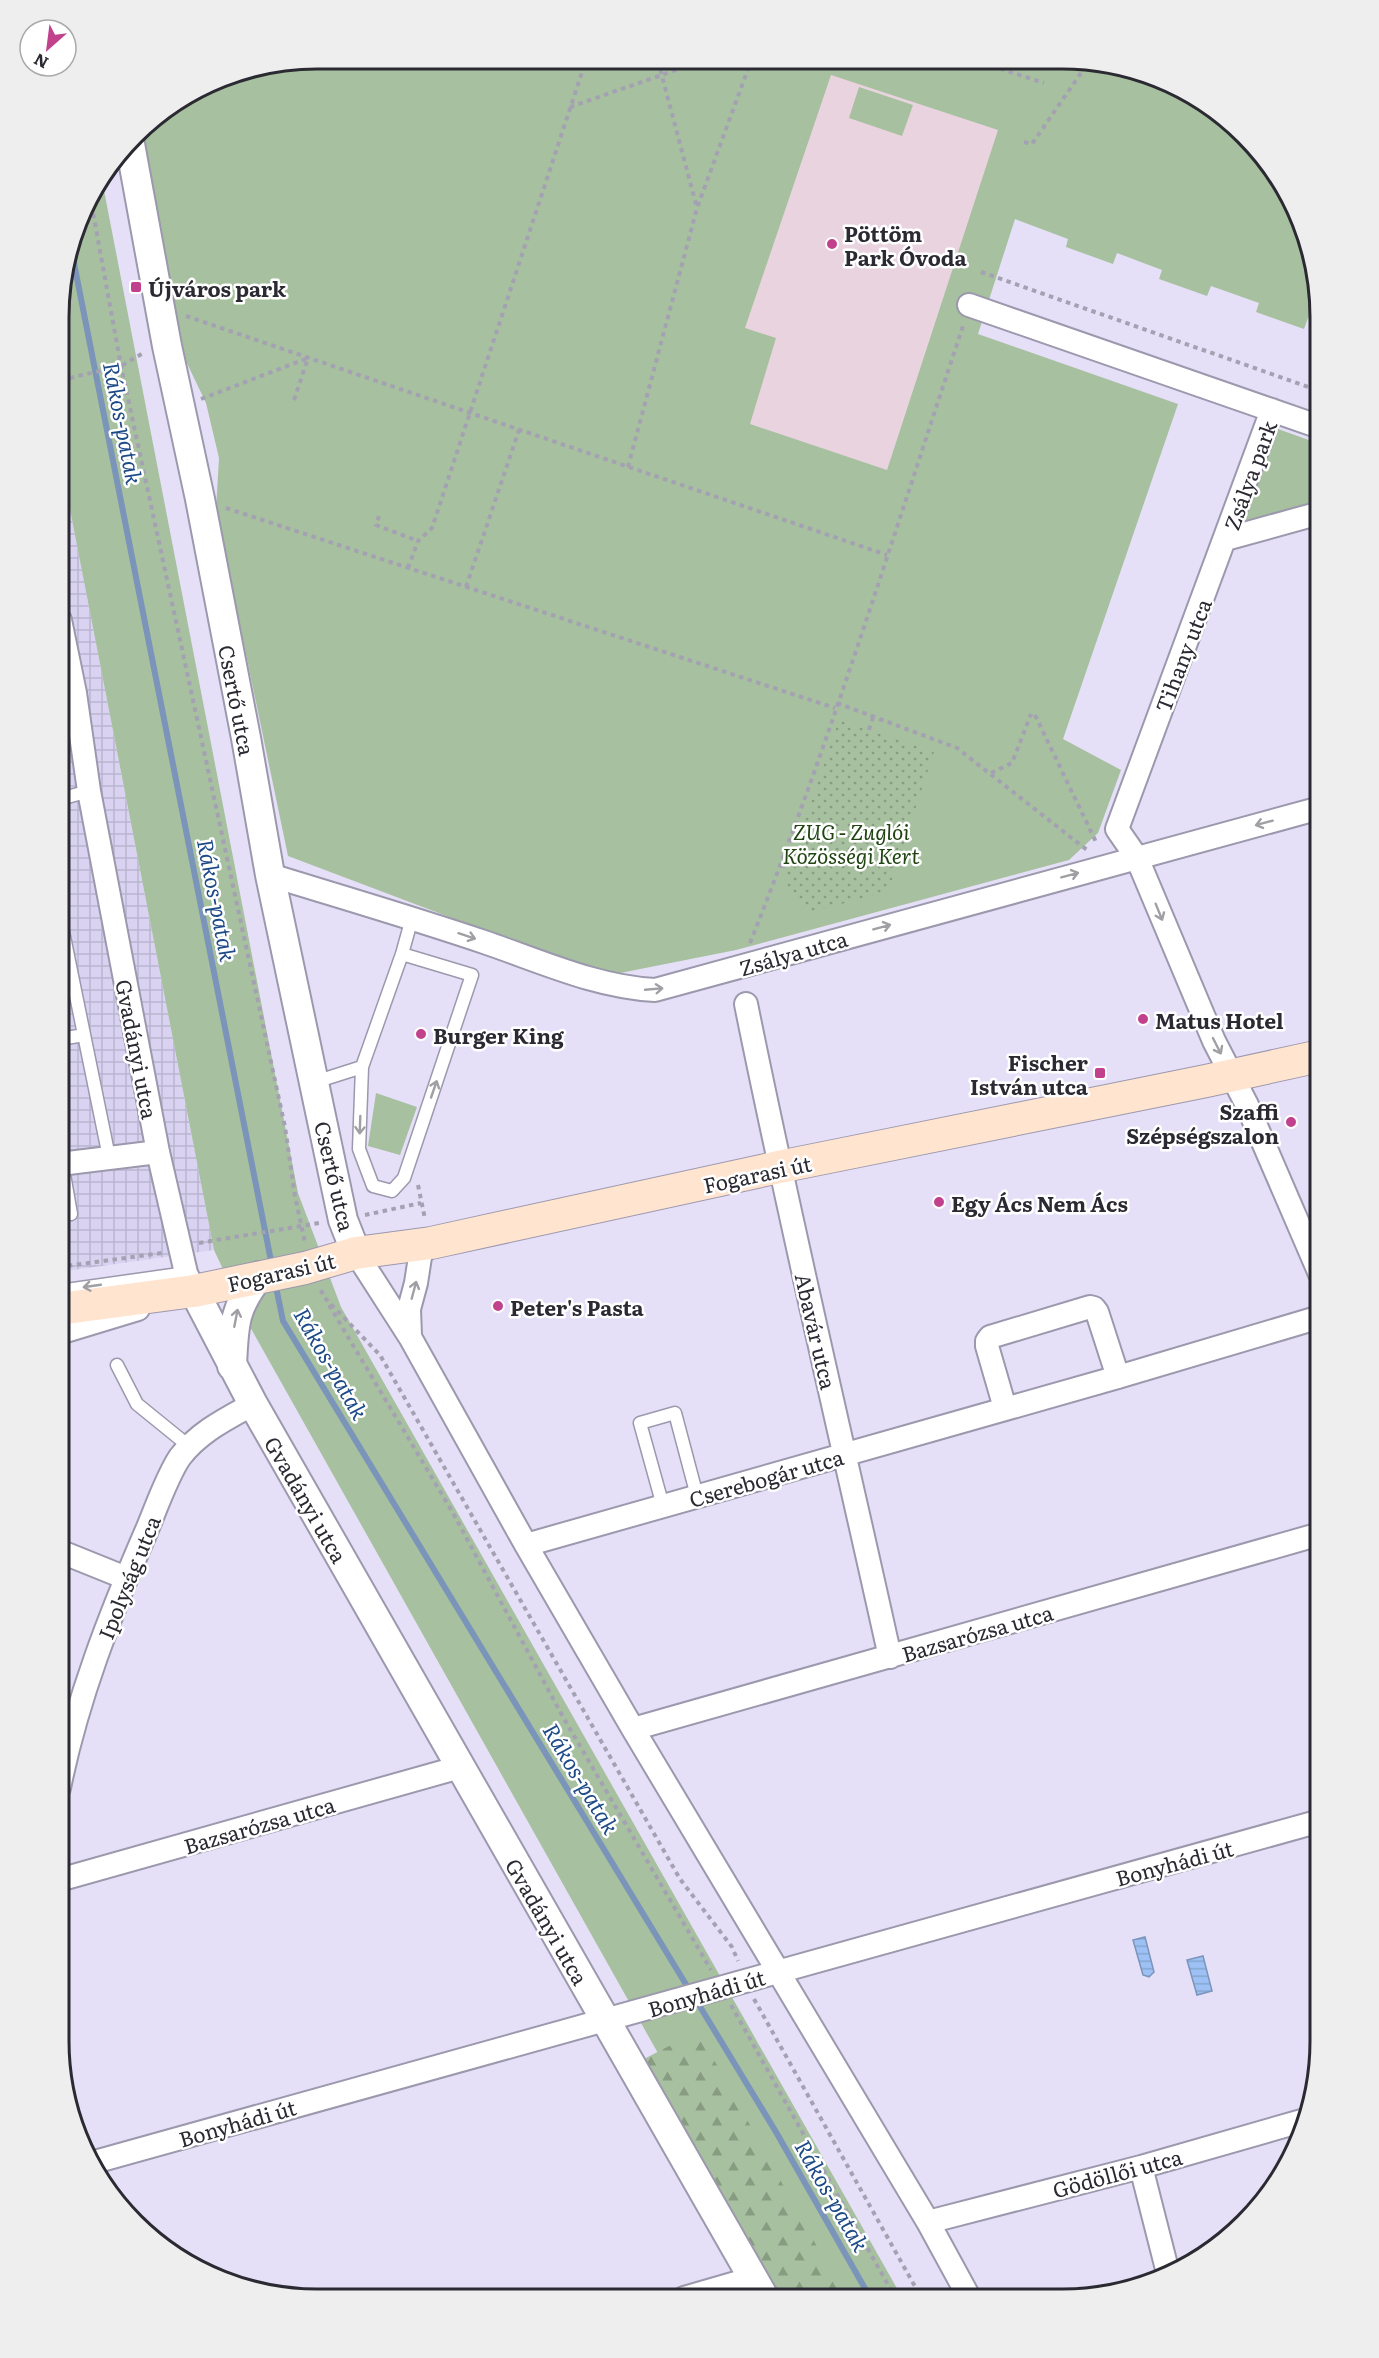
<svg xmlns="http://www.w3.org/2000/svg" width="1379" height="2358" font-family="Literata,serif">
<defs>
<pattern id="industrial-grid" width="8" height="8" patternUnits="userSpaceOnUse" patternTransform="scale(1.5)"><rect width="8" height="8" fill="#d9d3f1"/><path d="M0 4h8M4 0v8" fill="none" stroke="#bab5cf"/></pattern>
<pattern id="forest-firs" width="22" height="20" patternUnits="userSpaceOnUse" patternTransform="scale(1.5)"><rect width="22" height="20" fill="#a7c09f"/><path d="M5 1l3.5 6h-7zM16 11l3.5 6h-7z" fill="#889c82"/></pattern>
<pattern id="garden-dots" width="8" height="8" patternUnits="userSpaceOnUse" patternTransform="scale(1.5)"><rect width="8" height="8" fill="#a7c09f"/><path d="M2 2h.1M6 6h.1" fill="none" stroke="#889c82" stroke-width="1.8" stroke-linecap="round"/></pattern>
<pattern id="water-rules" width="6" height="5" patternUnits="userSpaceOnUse" patternTransform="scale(1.5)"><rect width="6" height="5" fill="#9dc1f4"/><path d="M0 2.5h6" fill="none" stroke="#87a6d2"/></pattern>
</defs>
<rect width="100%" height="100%" fill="#e5e0f7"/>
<path fill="url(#industrial-grid)" d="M60,458L214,1250L59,1272Z"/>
<path fill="#e9d3df" d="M791,61L999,130L887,470L672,399Z"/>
<path fill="#a7c09f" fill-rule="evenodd" d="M317,59L1112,63L1176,85L1232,122L1277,173L1307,234L1320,323L1308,318L1304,329L1256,312L1259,303L1211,286L1207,296L1159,279L1162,270L1117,253L1113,264L1066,247L1068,239L1015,219L978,334L1178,404L1063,739L1121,770L1098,833L1069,860L736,950L605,976L288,856L216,510L219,458L206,403L183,355L140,131L146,123L219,78ZM831,75L998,130L887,470L750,424L776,338L745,328Z
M859,87L913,105L902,136L849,118Z
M102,180L298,1193L341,1307L903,2299H796L249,1325L214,1250L60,458L61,284L85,202Z
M1278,429L1320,444V500L1243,522Z
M376,1093L417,1107L400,1155L368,1146Z"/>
<path fill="url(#forest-firs)" d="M698,2031L846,2299H782L644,2059Z"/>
<path fill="url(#garden-dots)" d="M839,720L934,752L888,892L806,913L783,884Z"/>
<path fill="url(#water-rules)" stroke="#7b94ba" stroke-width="1.5" d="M1145,1937L1154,1972L1149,1977L1143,1975L1133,1940Z
M1203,1956L1212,1991L1197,1995L1187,1960Z"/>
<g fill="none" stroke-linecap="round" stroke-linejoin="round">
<path stroke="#7b94ba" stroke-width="6" d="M71,248L272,1266
M275,1282L283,1321L690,1991
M696,2000L776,2132L871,2299"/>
<g stroke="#9c98ad" stroke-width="15">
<path id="service" d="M60,799L89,791
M60,917L109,1157
M402,954L472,975L404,1178L392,1191L373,1186L359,1149L362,1067L402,954L412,918
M60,1039L84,1035
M315,1082L362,1067
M62,1163L71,1214
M59,1291L186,1273
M117,1365L137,1404L190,1447
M663,1506L640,1423L675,1413L697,1496"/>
</g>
<g stroke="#9c98ad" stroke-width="26">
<path id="minor" d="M969,305L1320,427
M1272,410L1117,829L1137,858L1214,1041L1247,1105L1320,1274
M1226,539L1320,513
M60,620L75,693L89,791L158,1152L186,1273L194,1291L181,1295
M270,875C341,897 413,918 484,942C540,961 596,987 655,990L1320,808
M746,1004C790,1223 842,1440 890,1657
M60,1164L158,1152
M356,1253L410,1337L526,1545L633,1729L928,2222L970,2299
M59,1333L138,1309
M410,1336L409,1309L416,1283L420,1257L426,1244
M1005,1408L987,1346V1341L990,1337L1090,1307L1094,1308L1097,1312L1118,1377
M526,1545L1118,1377L1320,1317
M59,1551L126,1578
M633,1729L1320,1534
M59,1788C77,1699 110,1615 146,1532C155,1511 167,1476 180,1457C199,1432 226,1419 253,1404
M59,1880L460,1767
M91,2163L1320,1821
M1141,2167L1168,2273
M928,2222L1141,2167L1305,2120
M684,2298L753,2278"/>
</g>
<g stroke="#9c98ad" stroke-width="32">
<path id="tertiary" d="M130,144L167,346L200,499L246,738L270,875L343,1220L356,1253
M194,1291L253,1404L765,2299
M232,1366C234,1326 233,1309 259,1276"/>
</g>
<g stroke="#9c98ad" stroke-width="34">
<path id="secondary" d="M59,1309L194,1291L305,1268L356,1253L431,1243L779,1167L1206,1081L1320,1056"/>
</g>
<path stroke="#a4a1b2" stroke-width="4" stroke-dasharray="4.5 4.5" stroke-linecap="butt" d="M658,61L697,208
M983,63L1044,83
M570,107L702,61
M1024,142L1032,144L1081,73L1091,63
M90,196L121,366L285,1127L295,1196L305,1243
M981,272L1320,391
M186,316L887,555
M61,380L121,366L145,352
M201,399L308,358
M294,400L308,358
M628,467L697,208L751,61
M226,508L835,708
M379,516L376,525L418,541
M408,568L418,541L432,528L586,60
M466,587L519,430
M837,703L957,748L1087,850
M1035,715L1096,842
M869,730L873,717
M991,773L1012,763L1031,714
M781,865L788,867
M750,943C831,740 895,530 964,323
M418,1185L425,1219
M365,1215L421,1203
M199,1243L319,1223
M59,1267L162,1253
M321,1290L324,1297L380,1355L680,1879L732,1947L738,1961
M329,1305L453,1513L563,1717L711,1970
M754,1999L922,2299
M731,2005L896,2299"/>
<use href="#service" stroke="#fff" stroke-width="12"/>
<use href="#minor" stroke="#fff" stroke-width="22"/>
<use href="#tertiary" stroke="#fff" stroke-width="28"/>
<use href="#secondary" stroke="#ffe4d0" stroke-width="32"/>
</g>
<defs><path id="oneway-shaft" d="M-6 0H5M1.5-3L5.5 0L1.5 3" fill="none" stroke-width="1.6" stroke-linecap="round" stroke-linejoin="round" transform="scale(1.5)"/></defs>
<g stroke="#a09fa3">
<use href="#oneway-shaft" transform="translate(1264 823) rotate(165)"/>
<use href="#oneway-shaft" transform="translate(1070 875) rotate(-15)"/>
<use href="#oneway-shaft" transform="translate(1159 912) rotate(68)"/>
<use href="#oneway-shaft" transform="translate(882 927) rotate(-15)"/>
<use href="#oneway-shaft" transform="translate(467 936) rotate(18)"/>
<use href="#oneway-shaft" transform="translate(654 989) rotate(-5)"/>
<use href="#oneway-shaft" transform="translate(1217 1046) rotate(63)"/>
<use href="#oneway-shaft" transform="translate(434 1089) rotate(-71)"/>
<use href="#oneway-shaft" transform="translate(360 1125) rotate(92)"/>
<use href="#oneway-shaft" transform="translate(92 1286) rotate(172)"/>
<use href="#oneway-shaft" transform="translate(414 1290) rotate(-75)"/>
<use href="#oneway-shaft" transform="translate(236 1318) rotate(-79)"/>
</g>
<g fill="#c1418d" stroke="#fff" stroke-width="2">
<circle cx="832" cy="244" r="6"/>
<rect x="130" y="281" width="12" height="12" rx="3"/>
<circle cx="1143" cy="1019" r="6"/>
<circle cx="421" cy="1034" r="6"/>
<rect x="1094" y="1067" width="12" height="12" rx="3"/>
<circle cx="1291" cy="1122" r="6"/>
<circle cx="939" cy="1202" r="6"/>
<circle cx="498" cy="1306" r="6"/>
</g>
<g text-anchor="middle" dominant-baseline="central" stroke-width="5" stroke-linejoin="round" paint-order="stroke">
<g font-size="21" font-weight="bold" fill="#2b2a32" stroke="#fff" text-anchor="start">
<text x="844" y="232">Pöttöm<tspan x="844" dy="24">Park Óvoda</tspan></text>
<text x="148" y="287">Újváros park</text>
<text x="1155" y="1019">Matus Hotel</text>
<text x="433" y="1034">Burger King</text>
<text x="1088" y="1061" text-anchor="end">Fischer<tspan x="1088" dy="24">István utca</tspan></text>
<text x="1279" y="1110" text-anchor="end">Szaffi<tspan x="1279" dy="24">Szépségszalon</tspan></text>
<text x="951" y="1202">Egy Ács Nem Ács</text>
<text x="510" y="1306">Peter's Pasta</text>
</g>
<g font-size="21" fill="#2b2a32" stroke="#fff">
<text transform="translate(1249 475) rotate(-70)">Zsálya park</text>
<text transform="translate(1182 655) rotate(-69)">Tihany utca</text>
<text transform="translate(238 700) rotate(79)">Csertő utca</text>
<text transform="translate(793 952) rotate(-16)">Zsálya utca</text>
<text transform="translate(138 1049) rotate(79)">Gvadányi utca</text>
<text transform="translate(757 1173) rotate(-12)">Fogarasi út</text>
<text transform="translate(336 1176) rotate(77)">Csertő utca</text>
<text transform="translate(281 1271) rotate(-13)">Fogarasi út</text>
<text transform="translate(817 1331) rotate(77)">Abavár utca</text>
<text transform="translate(766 1477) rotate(-16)">Cserebogár utca</text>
<text transform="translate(307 1499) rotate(60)">Gvadányi utca</text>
<text transform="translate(128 1577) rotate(-68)">Ipolyság utca</text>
<text transform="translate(977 1632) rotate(-16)">Bazsarózsa utca</text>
<text transform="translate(259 1824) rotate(-16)">Bazsarózsa utca</text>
<text transform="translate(1174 1862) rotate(-15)">Bonyhádi út</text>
<text transform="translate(548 1921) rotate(60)">Gvadányi utca</text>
<text transform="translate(706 1992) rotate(-16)">Bonyhádi út</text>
<text transform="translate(237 2122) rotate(-16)">Bonyhádi út</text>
<text transform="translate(1117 2172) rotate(-15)">Gödöllői utca</text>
</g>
<g font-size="21" font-style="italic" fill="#204512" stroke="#fff">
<text x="851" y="830">ZUG - Zuglói<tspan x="851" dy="24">Közösségi Kert</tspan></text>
</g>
<g font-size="22" font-style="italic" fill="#1e4b88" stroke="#fff">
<text transform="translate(124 423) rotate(79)">Rákos-patak</text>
<text transform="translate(218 900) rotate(79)">Rákos-patak</text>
<text transform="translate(332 1363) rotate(60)">Rákos-patak</text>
<text transform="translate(582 1778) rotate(59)">Rákos-patak</text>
<text transform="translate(833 2195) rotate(60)">Rákos-patak</text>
</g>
</g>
<path d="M0 0H1379V2358H0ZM317 69H1062A248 248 0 0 1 1310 317V2041A248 248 0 0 1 1062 2289H317A248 248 0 0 1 69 2041V317A248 248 0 0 1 317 69Z" fill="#eeeeef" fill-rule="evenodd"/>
<path fill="none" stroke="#2b2a32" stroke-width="3" d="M317 69H1062A248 248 0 0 1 1310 317V2041A248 248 0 0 1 1062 2289H317A248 248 0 0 1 69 2041V317A248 248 0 0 1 317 69Z"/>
<g transform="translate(48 48) rotate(208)"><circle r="28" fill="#ffffff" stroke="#aaaaad" stroke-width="1.5"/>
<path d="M0-4.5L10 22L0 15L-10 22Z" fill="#c1418d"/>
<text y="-9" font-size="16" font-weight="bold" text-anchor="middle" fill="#2b2a32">N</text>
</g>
</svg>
